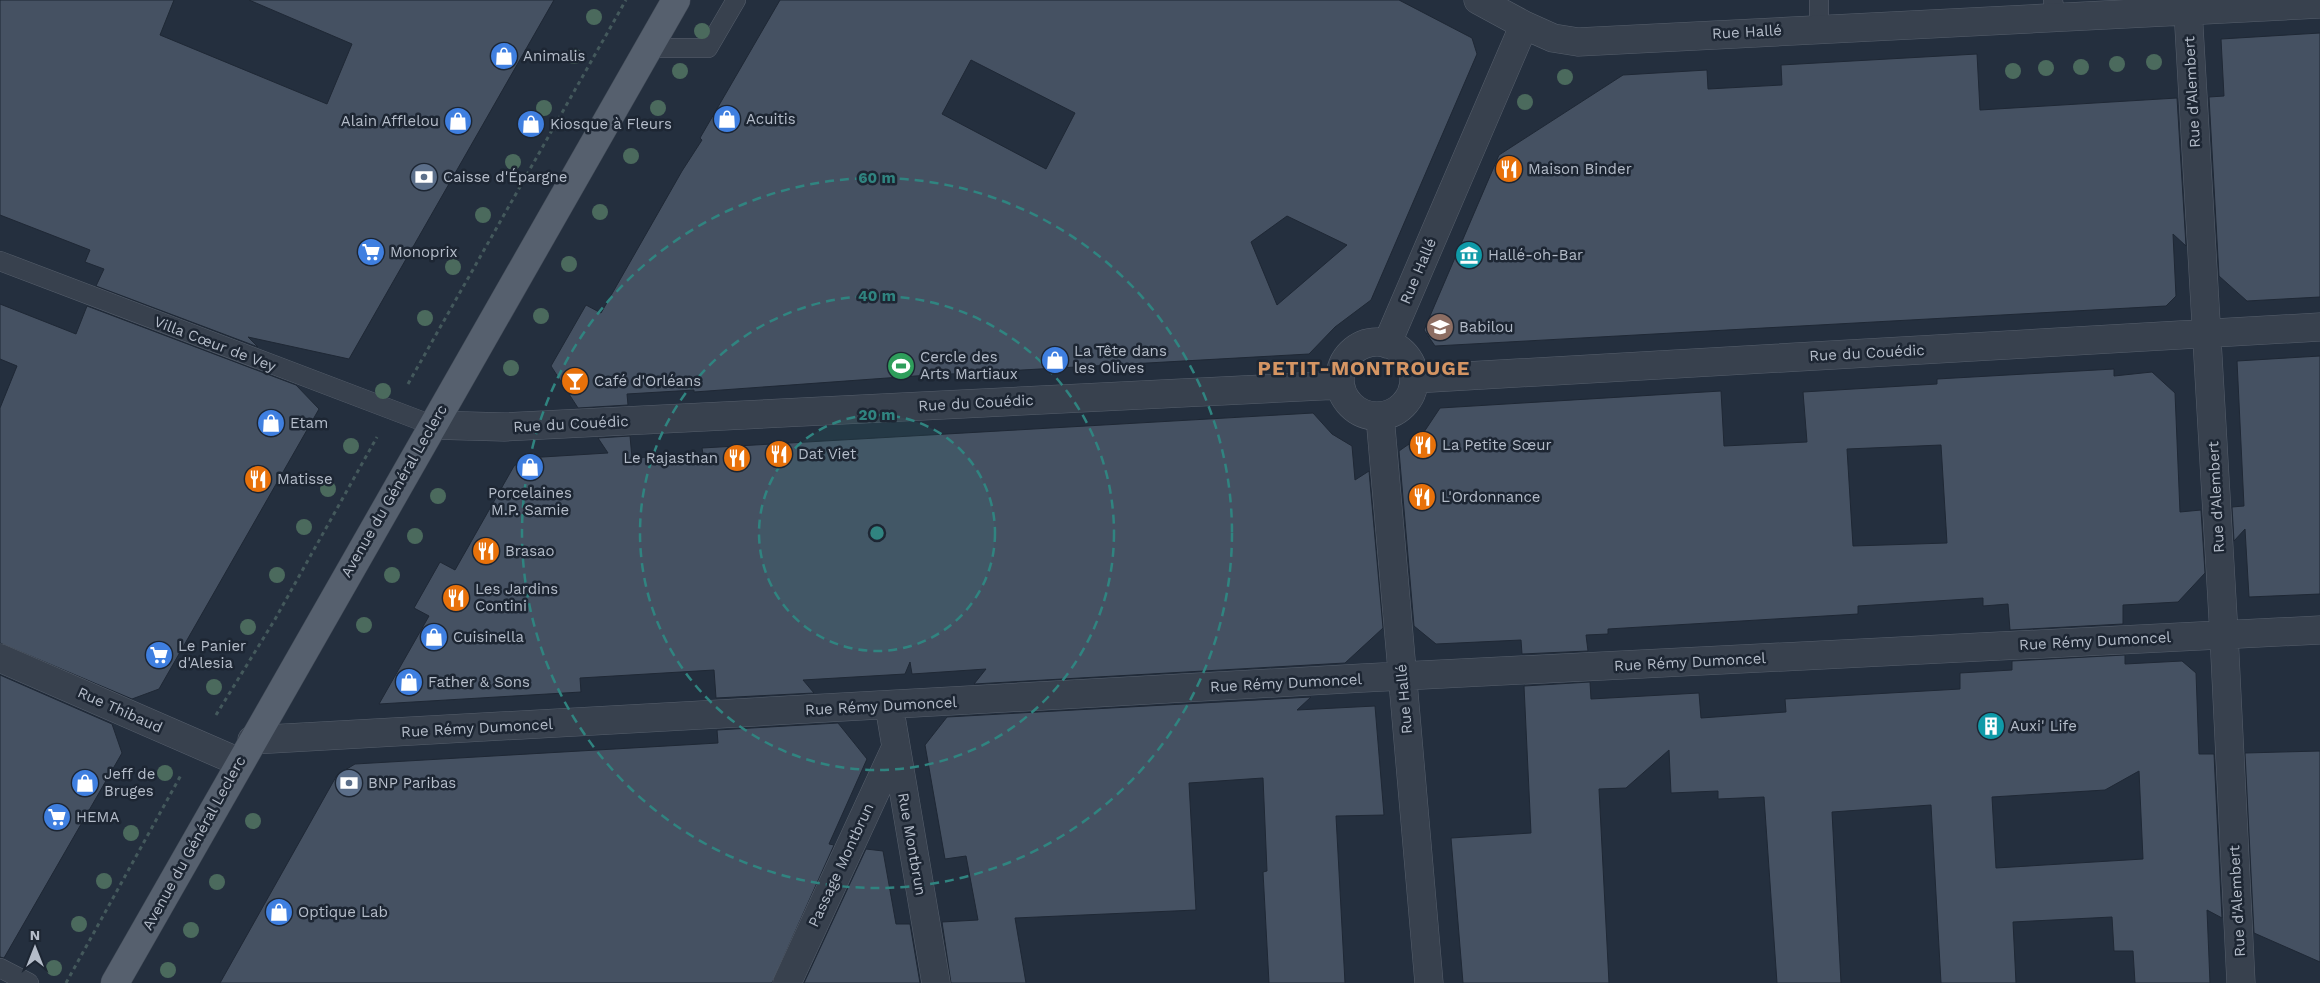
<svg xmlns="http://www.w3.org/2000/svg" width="2320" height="983" font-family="'Work Sans',sans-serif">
<rect width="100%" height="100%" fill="#242f3e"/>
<path fill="#455162" stroke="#1f2835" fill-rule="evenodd" d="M0,0H174L160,35L327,104L352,44L249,0H554L349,359L248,337L258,347L96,286L104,269L85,262L90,250L0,215Z
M780,0H1399L1472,38L1477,54L1371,300L1335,327L1309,354L915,376L694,392V390L627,394L628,405L578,408L551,366L586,305L601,313L682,171L702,140L700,138ZM971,60L1075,113L1046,169L942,114ZM1287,216L1347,245L1277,305L1251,242Z
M2320,33V297L2247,301L2219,276L2209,97L2224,96L2221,39Z
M1977,54L1980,110L2177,98L2186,246L2173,234L2176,296L2166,306L1435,346L1424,330L1499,155L1623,75L1707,70L1708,89L1782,85L1781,65Z
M0,304L76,334L87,306L296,385L319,409L159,689L132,699L0,643V408L17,366L0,359Z
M2320,356V594L2249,597L2245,529L2234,541L2232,507L2244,506L2237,361Z
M2114,369V376L2152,372L2175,393L2180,512L2201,510L2205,573L2178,602L2123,605V624L2010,630L2008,604L1983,606V598L1858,606V614L1608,629V634L1586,635L1588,651L1522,654L1521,640L1436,644L1414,626L1399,451L1422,435L1440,408L1721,391L1724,446L1807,442L1803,392L1937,384V379ZM1941,445L1947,543L1853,546L1847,449Z
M1313,413L1332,434L1352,446L1355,480L1369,471L1383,628L1345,663L974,684L986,669L912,674L910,662L905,674L803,680L814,693L716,698L714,670L580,678L581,692L379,704L429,616L414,608L440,562L455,570L514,466L526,458L608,453L598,438L630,436L632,458L703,454L702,448Z
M2125,655V664L2182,661L2196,673L2199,754H2214L2222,918L2207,910L2210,983H2135L2133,951H2114L2112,917L2013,922L2016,983H1941L1931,805L1832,812L1841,983H1777L1764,797L1718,799V791L1671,793L1669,750L1626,788L1599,789L1609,983H1463L1451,838L1531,833L1524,686L1590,682L1591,699L1699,693L1701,718L1786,712L1785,699L1960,689V673L2012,670V661ZM2139,771L2143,859L1996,868L1992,797L2105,790Z
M0,675L112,724L122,753L4,958L0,957Z
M1311,697L1297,710L1375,706L1384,815L1336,816L1345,983H1269L1263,872L1267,871L1263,778L1189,783L1196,910L1015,918L1026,983H951L942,922L978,920L966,856L945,859L925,745L947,717Z
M838,723L867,759L829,844L834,845L772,983H220L337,775L355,764L718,743L717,730Z
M2320,751V962L2254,933L2245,753Z
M866,849L883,851L896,924H910L920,983H804Z"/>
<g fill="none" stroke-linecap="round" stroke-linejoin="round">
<g stroke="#565f6c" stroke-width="20">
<path id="service" d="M1819,0V28
M2053,0L2055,16
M648,48H708L736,0
M0,261L432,425
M0,968L29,983"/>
</g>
<g stroke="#565f6c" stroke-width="29">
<path id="minor" d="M1478,0L1524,25
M2188,10L2224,635L2241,983
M1340 379a37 37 0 1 1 74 0a37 37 0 1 1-74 0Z
M1387,344L1524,25L1553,38L1578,42L2320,4
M1414,379L2320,327
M1380,416L1429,983
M432,425L504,427L1340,385
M0,658L239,762
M889,705L936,983
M252,740L1363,678L2320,630
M787,983L896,747"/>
</g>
<g stroke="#414a57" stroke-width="29">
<path id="primary" d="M115,983L676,0"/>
</g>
<path stroke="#44595c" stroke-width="3" stroke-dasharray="4 4" stroke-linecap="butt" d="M408,384L626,0
M216,715L274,621L377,437
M66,983L181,775"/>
<use href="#service" stroke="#38414e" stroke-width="19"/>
<use href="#minor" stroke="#38414e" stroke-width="28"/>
<use href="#primary" stroke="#56606e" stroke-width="28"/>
</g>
<g fill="#4b6a5d">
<circle cx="594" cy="17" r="8"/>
<circle cx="702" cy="31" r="8"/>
<circle cx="574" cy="56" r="8"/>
<circle cx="2154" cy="62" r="8"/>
<circle cx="2117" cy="64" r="8"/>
<circle cx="2081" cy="67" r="8"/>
<circle cx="2046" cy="68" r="8"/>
<circle cx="680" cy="71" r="8"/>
<circle cx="2013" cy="71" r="8"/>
<circle cx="1565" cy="77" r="8"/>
<circle cx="1525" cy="102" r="8"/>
<circle cx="544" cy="108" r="8"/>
<circle cx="658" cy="108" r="8"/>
<circle cx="631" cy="156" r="8"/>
<circle cx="513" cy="162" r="8"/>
<circle cx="600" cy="212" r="8"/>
<circle cx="483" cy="215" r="8"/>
<circle cx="569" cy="264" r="8"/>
<circle cx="453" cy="267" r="8"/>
<circle cx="541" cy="316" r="8"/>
<circle cx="425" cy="318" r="8"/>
<circle cx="511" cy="368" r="8"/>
<circle cx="383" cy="391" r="8"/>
<circle cx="351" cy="446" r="8"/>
<circle cx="328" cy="489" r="8"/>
<circle cx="438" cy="496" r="8"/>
<circle cx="304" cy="527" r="8"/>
<circle cx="415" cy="536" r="8"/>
<circle cx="277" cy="575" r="8"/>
<circle cx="392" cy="575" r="8"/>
<circle cx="364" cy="625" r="8"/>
<circle cx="248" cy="627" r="8"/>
<circle cx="214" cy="687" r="8"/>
<circle cx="165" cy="773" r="8"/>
<circle cx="253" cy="821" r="8"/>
<circle cx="131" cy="833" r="8"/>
<circle cx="104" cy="881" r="8"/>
<circle cx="217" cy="882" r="8"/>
<circle cx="79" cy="924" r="8"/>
<circle cx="191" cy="930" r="8"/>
<circle cx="54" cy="968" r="8"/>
<circle cx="168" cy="970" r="8"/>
</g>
<circle cx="877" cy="533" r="118" fill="#308480" fill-opacity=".12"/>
<g fill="none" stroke="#308480" stroke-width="2.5" stroke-dasharray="9 6">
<circle cx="877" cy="533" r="118"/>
<circle cx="877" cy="533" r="237"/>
<circle cx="877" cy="533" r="355"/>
</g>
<defs>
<g id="shop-disc" transform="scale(1.4375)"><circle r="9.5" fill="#3f7fe0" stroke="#1d2633"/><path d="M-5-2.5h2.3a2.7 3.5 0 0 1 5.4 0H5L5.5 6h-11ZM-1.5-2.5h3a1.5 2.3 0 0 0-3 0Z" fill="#fff"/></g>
<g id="restaurant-disc" transform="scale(1.4375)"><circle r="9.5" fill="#e8710a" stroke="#1d2633"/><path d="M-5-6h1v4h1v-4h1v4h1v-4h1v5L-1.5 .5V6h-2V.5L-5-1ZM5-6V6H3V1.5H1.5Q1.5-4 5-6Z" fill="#fff"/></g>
<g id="bank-disc" transform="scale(1.4375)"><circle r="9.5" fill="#5c6f8a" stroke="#1d2633"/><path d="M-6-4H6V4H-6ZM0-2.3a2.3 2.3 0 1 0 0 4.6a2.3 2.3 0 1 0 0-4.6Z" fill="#fff"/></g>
<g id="supermarket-disc" transform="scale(1.4375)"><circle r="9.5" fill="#3f7fe0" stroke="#1d2633"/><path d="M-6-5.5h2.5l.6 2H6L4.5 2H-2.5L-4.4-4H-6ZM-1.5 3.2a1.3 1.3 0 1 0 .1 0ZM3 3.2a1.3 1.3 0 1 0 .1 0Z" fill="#fff"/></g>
<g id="museum-disc" transform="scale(1.4375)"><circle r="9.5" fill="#0f9aa8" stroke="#1d2633"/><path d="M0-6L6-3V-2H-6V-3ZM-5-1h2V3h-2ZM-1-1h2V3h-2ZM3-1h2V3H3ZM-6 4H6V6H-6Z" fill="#fff"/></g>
<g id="school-disc" transform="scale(1.4375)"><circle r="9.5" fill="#8d6e63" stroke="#1d2633"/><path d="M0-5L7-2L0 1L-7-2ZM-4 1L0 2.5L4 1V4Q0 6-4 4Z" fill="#fff"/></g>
<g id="stadium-disc" transform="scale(1.4375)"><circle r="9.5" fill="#2e9e5b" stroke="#1d2633"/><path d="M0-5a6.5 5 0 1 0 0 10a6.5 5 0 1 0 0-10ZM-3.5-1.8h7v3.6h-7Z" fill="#fff"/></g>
<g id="bar-disc" transform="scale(1.4375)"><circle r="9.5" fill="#e8710a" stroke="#1d2633"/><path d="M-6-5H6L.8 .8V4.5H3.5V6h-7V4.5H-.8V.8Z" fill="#fff"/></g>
<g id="building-disc" transform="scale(1.4375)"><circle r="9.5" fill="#0f9aa8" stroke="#1d2633"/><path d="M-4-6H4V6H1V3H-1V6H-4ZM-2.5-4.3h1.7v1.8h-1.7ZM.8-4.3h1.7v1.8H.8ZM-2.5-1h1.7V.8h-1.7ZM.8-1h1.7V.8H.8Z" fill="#fff"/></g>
</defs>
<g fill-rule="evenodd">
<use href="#shop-disc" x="504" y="56"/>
<use href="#shop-disc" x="727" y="119"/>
<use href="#shop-disc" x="458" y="121"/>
<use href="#shop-disc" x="531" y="124"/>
<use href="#restaurant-disc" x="1509" y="169"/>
<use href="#bank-disc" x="424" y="177"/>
<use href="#supermarket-disc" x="371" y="252"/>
<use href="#museum-disc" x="1469" y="255"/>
<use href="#school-disc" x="1440" y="327"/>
<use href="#shop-disc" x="1055" y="360"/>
<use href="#stadium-disc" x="901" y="366"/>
<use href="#bar-disc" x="575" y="381"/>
<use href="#shop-disc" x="271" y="423"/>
<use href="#restaurant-disc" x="1423" y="445"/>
<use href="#restaurant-disc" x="779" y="454"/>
<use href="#restaurant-disc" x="737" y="458"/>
<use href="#shop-disc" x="530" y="467"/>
<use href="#restaurant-disc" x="258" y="479"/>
<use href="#restaurant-disc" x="1422" y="497"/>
<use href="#restaurant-disc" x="486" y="551"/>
<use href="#restaurant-disc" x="456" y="598"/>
<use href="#shop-disc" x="434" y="637"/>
<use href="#supermarket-disc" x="159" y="655"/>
<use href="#shop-disc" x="409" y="682"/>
<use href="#building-disc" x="1991" y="726"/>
<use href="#shop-disc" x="85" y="783"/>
<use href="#bank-disc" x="349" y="783"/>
<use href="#supermarket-disc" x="57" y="817"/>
<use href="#shop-disc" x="279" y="912"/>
</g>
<g text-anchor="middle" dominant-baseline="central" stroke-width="5" stroke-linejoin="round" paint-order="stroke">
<g font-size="15" fill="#b4bcc9" stroke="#1d2633">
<text transform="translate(1747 32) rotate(-3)">Rue Hallé</text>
<text transform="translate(2192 92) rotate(-93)">Rue d'Alembert</text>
<text transform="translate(1418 271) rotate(-67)">Rue Hallé</text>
<text transform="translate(215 344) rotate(21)">Villa Cœur de Vey</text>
<text transform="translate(1867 353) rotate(-3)">Rue du Couédic</text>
<text transform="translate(976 403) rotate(-3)">Rue du Couédic</text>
<text transform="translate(571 424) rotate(-3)">Rue du Couédic</text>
<text transform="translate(394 491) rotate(-60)">Avenue du Général Leclerc</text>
<text transform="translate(2216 497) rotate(-93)">Rue d'Alembert</text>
<text transform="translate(2095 641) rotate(-3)">Rue Rémy Dumoncel</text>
<text transform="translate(1690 662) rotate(-3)">Rue Rémy Dumoncel</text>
<text transform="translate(1286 683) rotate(-3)">Rue Rémy Dumoncel</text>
<text transform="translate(1404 699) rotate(-95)">Rue Hallé</text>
<text transform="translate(881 706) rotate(-3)">Rue Rémy Dumoncel</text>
<text transform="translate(120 710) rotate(24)">Rue Thibaud</text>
<text transform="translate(477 728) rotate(-3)">Rue Rémy Dumoncel</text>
<text transform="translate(194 843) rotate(-61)">Avenue du Général Leclerc</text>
<text transform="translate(912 844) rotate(80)">Rue Montbrun</text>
<text transform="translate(841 865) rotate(-65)">Passage Montbrun</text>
<text transform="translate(2237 901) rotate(-93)">Rue d'Alembert</text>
</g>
<g font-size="15" fill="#b4bcc9" stroke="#1d2633" text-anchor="start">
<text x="523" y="56">Animalis</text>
<text x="746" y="119">Acuitis</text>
<text x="439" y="121" text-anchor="end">Alain Afflelou</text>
<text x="550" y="124">Kiosque à Fleurs</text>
<text x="1528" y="169">Maison Binder</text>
<text x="443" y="177">Caisse d'Épargne</text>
<text x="390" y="252">Monoprix</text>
<text x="1488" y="255">Hallé-oh-Bar</text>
<text x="1459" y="327">Babilou</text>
<text x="1074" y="351">La Tête dans<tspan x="1074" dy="17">les Olives</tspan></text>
<text x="920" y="357">Cercle des<tspan x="920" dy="17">Arts Martiaux</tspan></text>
<text x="594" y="381">Café d'Orléans</text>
<text x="290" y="423">Etam</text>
<text x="1442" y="445">La Petite Sœur</text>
<text x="798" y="454">Dat Viet</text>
<text x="718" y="458" text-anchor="end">Le Rajasthan</text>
<text x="277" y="479">Matisse</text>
<text x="530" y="493" text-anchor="middle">Porcelaines<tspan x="530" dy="17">M.P. Samie</tspan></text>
<text x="1441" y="497">L'Ordonnance</text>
<text x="505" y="551">Brasao</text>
<text x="475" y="589">Les Jardins<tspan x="475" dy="17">Contini</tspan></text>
<text x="453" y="637">Cuisinella</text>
<text x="178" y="646">Le Panier<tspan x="178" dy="17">d'Alesia</tspan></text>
<text x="428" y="682">Father &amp; Sons</text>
<text x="2010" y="726">Auxi' Life</text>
<text x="104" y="774">Jeff de<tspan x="104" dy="17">Bruges</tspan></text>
<text x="368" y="783">BNP Paribas</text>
<text x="76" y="817">HEMA</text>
<text x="298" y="912">Optique Lab</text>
</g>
<g font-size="20" font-weight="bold" letter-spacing="1" fill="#d59563" stroke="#1d2633">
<text x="1364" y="368">PETIT-MONTROUGE</text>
</g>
</g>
<circle cx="877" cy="533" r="8" fill="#308480" stroke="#1d2633" stroke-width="2.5"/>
<g font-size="15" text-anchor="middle" font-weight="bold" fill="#308480" stroke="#1d2633" stroke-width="5" stroke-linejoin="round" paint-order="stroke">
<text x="877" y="183">60 m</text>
<text x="877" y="301">40 m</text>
<text x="877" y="420">20 m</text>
</g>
<g transform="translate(35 948)" stroke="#1d2633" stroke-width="4" paint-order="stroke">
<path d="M0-4L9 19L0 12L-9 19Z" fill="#b4bcc9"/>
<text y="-8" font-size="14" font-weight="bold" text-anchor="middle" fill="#b4bcc9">N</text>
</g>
</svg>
